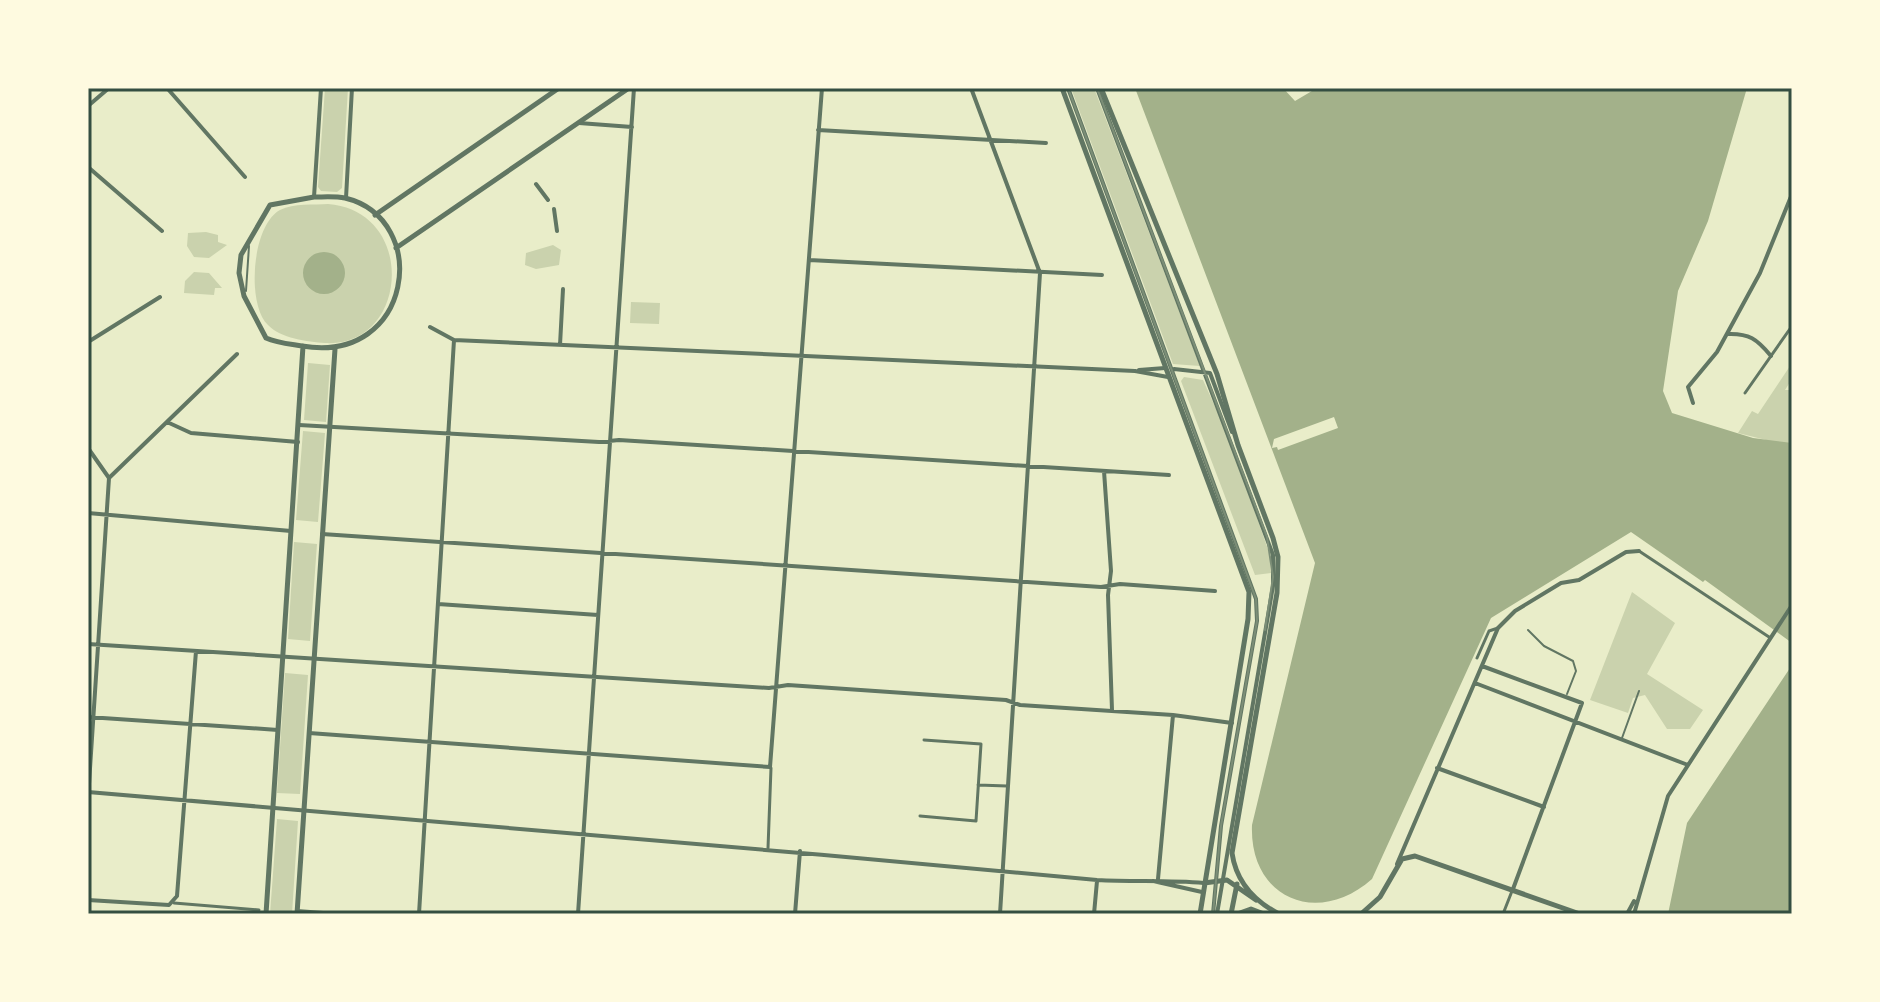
<svg xmlns="http://www.w3.org/2000/svg" width="1880" height="1002" font-family="'PT Sans',sans-serif">
<rect width="100%" height="100%" fill="#e9edc9"/>
<path fill="#cad2ad" d="M325,88H348L342,188L337,192L321,191L318,187Z
M1071,88H1094L1200,366L1173,364Z
M328,204C418,211 409,348 325,343C308,342 280,338 268,325C246,304 252,225 280,210C294,203 314,205 328,204Z
M206,232L218,235V242L227,245L209,258L194,257L187,246L188,233Z
M553,245L561,250L559,265L536,269L525,265L526,253Z
M194,272L209,273L222,288H215L214,295L184,293L185,281Z
M631,302L660,303L659,324L630,323Z
M308,363L330,365L326,422L304,420Z
M1792,363V379L1785,390H1792V443H1778L1738,433L1752,411L1758,414Z
M1184,377L1203,380L1227,433L1270,555L1271,573L1255,575L1181,381Z
M303,431L325,433L318,522L296,520Z
M294,542L317,544L310,641L288,639Z
M1632,592L1675,623L1647,674L1703,710L1690,729H1667L1645,695L1633,698L1628,713L1590,700Z
M285,673L308,675L300,794L277,793Z
M277,819L298,821L292,914H270Z"/>
<path fill="#a3b18a" d="M1135,88H1283L1295,101L1317,88H1747L1708,221L1678,291L1663,391L1672,413L1753,438L1792,443V643L1705,580L1703,582L1631,532L1491,618L1372,879C1318,927 1249,899 1252,825L1315,563Z
M303 273a21 21 0 1 1 42 0a21 21 0 1 1-42 0Z
M1792,665V914H1668L1687,823Z"/>
<path fill="#e9edc9" d="M1334,417L1338,428L1278,450L1277,447L1272,448L1274,439Z"/>
<g fill="none" stroke-linecap="round" stroke-linejoin="round">
<path stroke="#617663" stroke-width="2" d="M246,291L249,246
M1528,630L1544,646L1573,661L1576,671L1567,694
M1622,738L1639,691"/>
<path stroke="#617663" stroke-width="3" d="M1745,393L1792,326
M1639,551L1769,637
M1477,658L1489,631L1498,628
M978,785L1007,786
M920,816L976,821L981,744L924,740
M768,848L771,768
M174,903L259,910
M1503,914L1512,891"/>
<path stroke="#617663" stroke-width="4" d="M167,88L245,177
M971,88L1040,273L1000,914
M1068,88L1256,599L1257,621L1221,826L1213,914
M1097,88L1273,555V586L1217,914
M88,106L109,88
M579,123L632,127
M818,130L1046,143
M88,167L162,231
M536,184L548,200
M314,197L321,88
M346,198L352,88
M554,209L557,231
M809,260L1102,275
M430,327L454,340L1135,371L1168,377
M1727,334C1749,333 1757,339 1771,356
M88,342L160,297
M560,345L563,289
M1174,369L1210,373L1232,432
M1139,370L1165,368
M1693,403L1688,387L1717,352L1760,273L1792,194
M167,422L191,433L298,442
M299,425L599,442L619,440L1169,475
M88,448L109,478
M1104,471L1111,571L1108,595L1112,710
M88,513L291,531
M322,534L1101,587L1120,584L1215,591
M438,604L598,615
M88,644L769,688L788,685L1006,700L1020,705L1173,715L1232,723
M1482,666L1582,703L1513,889
M1475,683L1688,765
M88,717L278,730
M309,733L770,767L822,88
M1437,768L1544,807
M88,792C425,821 761,848 1097,880C1134,882 1167,880 1204,883
M88,799L109,478L237,354
M1397,864L1498,628L1515,611L1561,583L1579,580L1626,552L1639,551
M1158,879L1173,715
M1153,881L1202,892
M88,900L169,905L177,896L196,651
M297,911L336,914
M419,914L454,340
M578,914L634,88
M795,914L800,851
M1094,914L1097,881
M1627,914L1634,901
M1634,914L1668,796L1792,605"/>
<path stroke="#617663" stroke-width="5" d="M1062,88L1249,592L1248,619L1200,914
M1101,88L1217,374L1238,445L1273,538L1278,557L1277,593L1232,853C1236,881 1254,901 1279,914
M314,197C324,197 335,196 345,198C432,219 413,365 302,346C290,344 277,343 266,338L244,296L239,273L241,255L270,205Z
M375,215L559,88
M396,248L629,88
M1204,883L1227,880L1256,900
M266,914L303,346
M297,914L335,349
M1231,914L1237,884
M1237,914L1251,909L1264,914
M1361,914L1380,897L1402,859L1415,856L1580,914"/>
<path stroke="#7c8e77" stroke-width="2" d="M1068,88L1256,599L1257,621L1221,826L1213,914
M1097,88L1267,537L1273,577L1265,630"/>
</g>
<rect width="1880" height="1002" fill="none" stroke="#fefae0" stroke-width="180"/>
<rect x="90" y="90" width="1700" height="822" fill="none" stroke="#344e41" stroke-width="3"/>
</svg>
